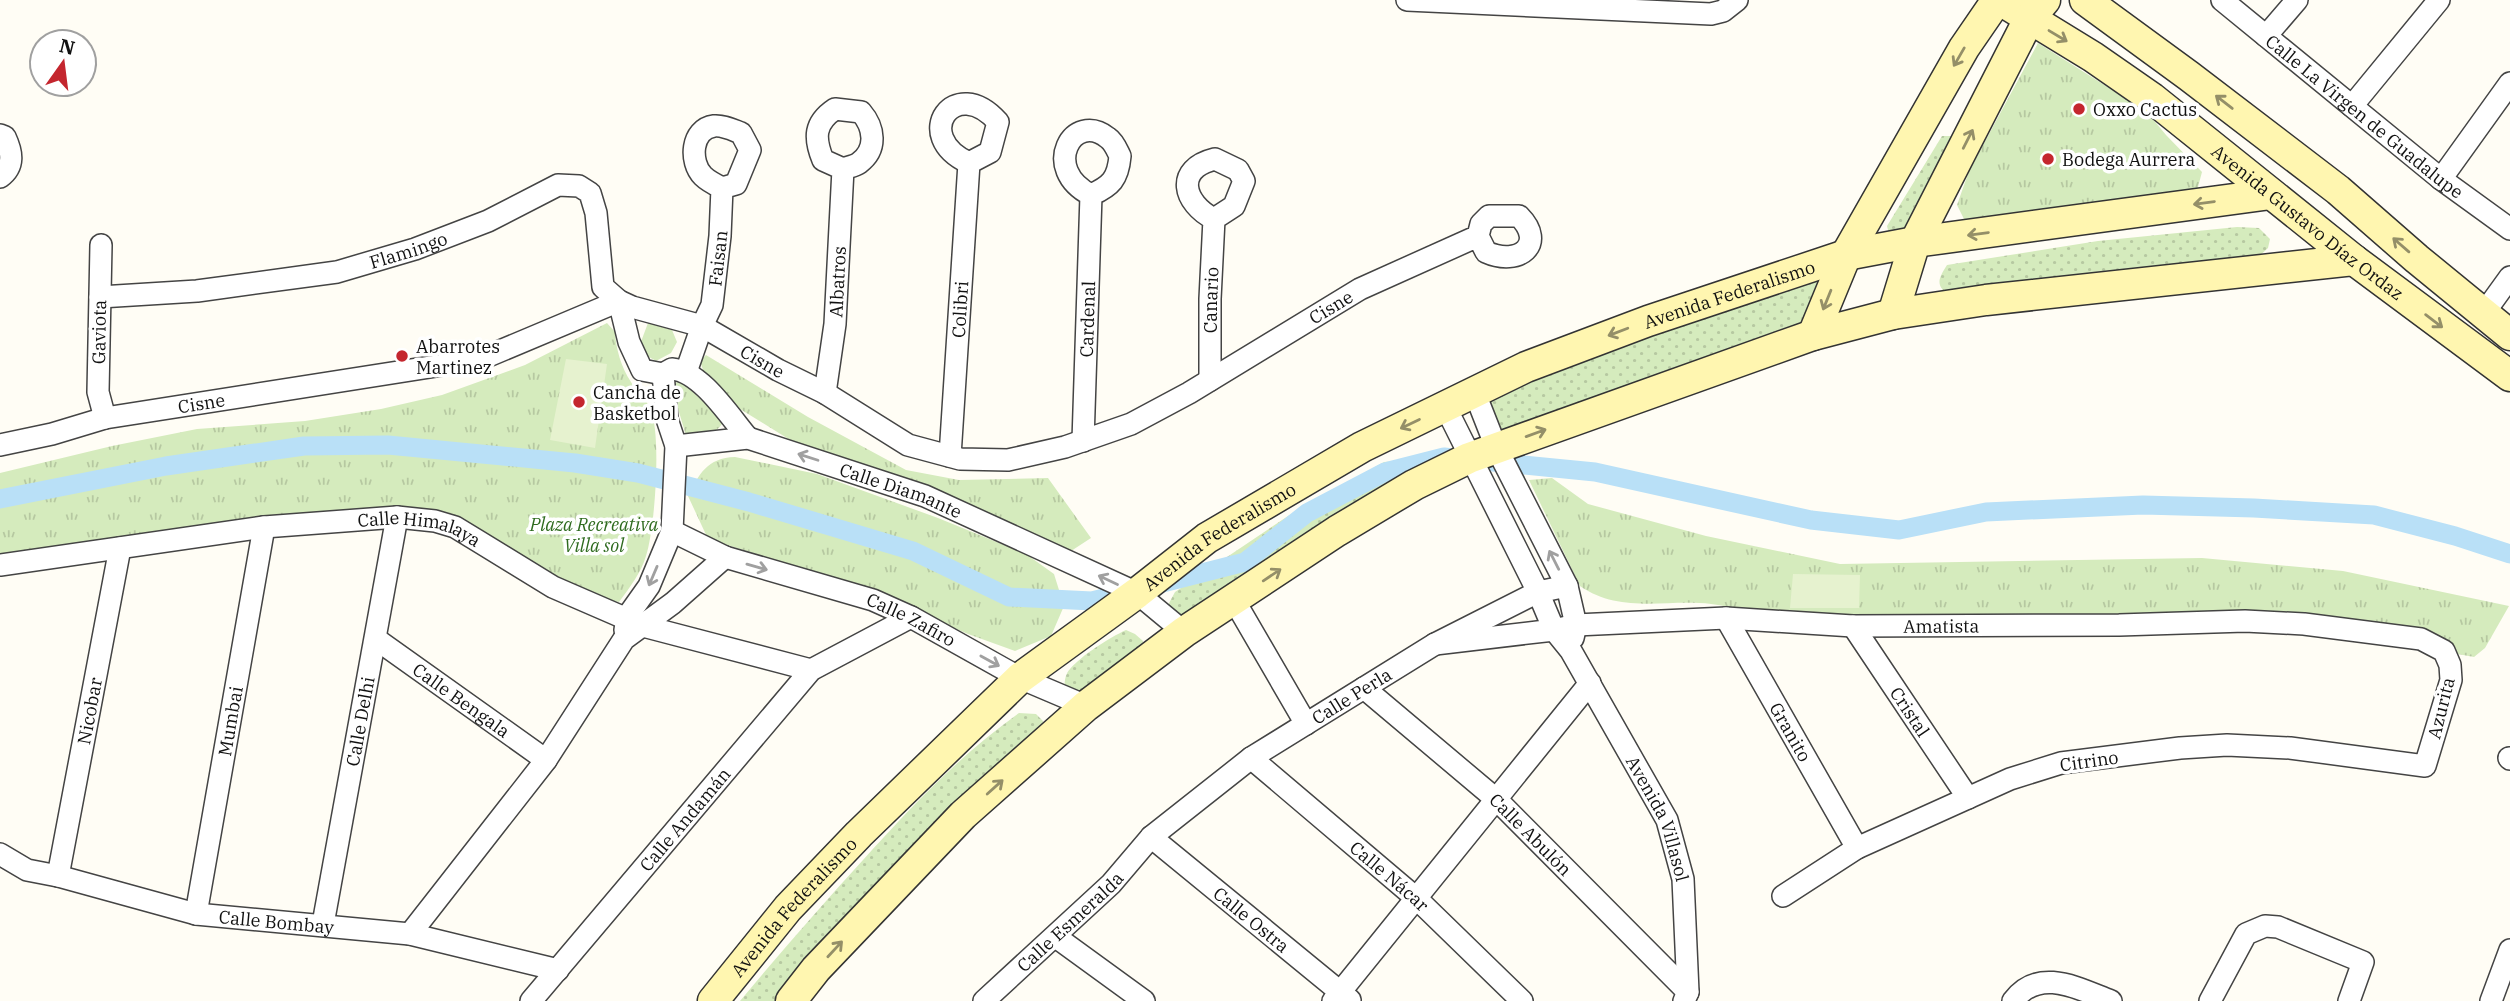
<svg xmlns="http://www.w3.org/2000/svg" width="2510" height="1001" font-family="'IBM Plex Serif',serif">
<defs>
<pattern id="grass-dots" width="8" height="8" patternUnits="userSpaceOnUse" patternTransform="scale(1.75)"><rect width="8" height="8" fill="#d5ebbd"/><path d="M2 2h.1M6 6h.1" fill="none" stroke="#b6c8a1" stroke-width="1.8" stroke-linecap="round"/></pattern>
<pattern id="park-tufts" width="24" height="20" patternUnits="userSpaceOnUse" patternTransform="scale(1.75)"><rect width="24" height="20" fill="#d5ebbd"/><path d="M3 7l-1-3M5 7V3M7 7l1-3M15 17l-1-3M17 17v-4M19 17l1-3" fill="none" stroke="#b6c8a1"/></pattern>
</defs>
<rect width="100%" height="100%" fill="#fffdf5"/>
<path fill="url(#grass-dots)" d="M1942,136H1956L1906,235L1889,234L1887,226Z
M2237,227L2259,228L2270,239L2268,248L2255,260L1954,298C1936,287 1936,282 1947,265L2098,241Z
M1845,256L1818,319L1496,446L1475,391Z
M1397,461L1407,472L1187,622L1171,614L1168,605L1175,592L1288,516L1384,462Z
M1126,630L1135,634L1143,641L1142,650L1087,697L1065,690C1064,683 1065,674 1070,669C1082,655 1109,638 1126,630Z
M1019,713L1036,714L1043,721L1042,730L779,1001H740C780,953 821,906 863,860C911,807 960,755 1019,713Z"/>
<path fill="url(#park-tufts)" d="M2038,43L2147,112L2166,135L2202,172L2195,198L1968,227L1957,205L1969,171Z
M607,323L615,332C616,349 621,367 631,382C636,391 645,398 650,408C662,432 655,529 646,556C641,573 630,587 619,602L572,593L448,521L0,558V473L112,446L197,429L305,421L381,409L442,395L525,365Z
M648,323L672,330L677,342L671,353L656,361L642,353L639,347Z
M706,355L808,417L906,470L959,480L1048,478L1091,538L1068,553L803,448L740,409L704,373L700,361Z
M681,381L710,408L722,424C715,434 699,442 687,439L674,395L675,383Z
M735,457L817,474L938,518L1026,554L1054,574L1064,606L1051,636L1015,651L968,634L852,584L708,539L688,496C699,474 707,458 735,457Z
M1552,478L1588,504L1706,536L1840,564L2202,558L2343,571L2509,606L2485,648L2474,657L2452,653L2416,635L1780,618C1758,613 1734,607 1711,604C1666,599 1620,614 1580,586L1529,480Z"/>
<path fill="#e6f2cf" d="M566,359L607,364L595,448L550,440Z
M1793,574L1860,575L1859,608H1790Z"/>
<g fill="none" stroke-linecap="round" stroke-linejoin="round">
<path stroke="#b9e0f7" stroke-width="19" d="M1493,462L1595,472L1811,520L1899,530L1986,512L2143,505L2254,508L2374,515L2455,536L2510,554
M0,499L166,466L304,446L388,445L575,463L638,473L749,502L913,551L1009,597L1092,601L1245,562L1307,513L1385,472L1444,457L1453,458"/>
<g stroke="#444" stroke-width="24">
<g id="street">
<path d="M1407,0L1711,14L1723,11L1737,0"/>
<path id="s1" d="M2222,0L2441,179L2510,229"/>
<path d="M2266,36L2297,0"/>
<path d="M2352,106L2439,0"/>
<path d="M0,135L5,137C12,152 15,166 0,177"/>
<path d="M2441,179L2510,83"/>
<path d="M101,245L98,392L105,418"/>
<path id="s2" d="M100,297L197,291L337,272L415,249L488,221L558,185L579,186L590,193L596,213L603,287L619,301L632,307L702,326L778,370L825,393L908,445L960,459L1008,460L1065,447L1131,424L1189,393L1360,289L1478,236L1481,224L1489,216H1519C1547,244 1519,267 1486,252L1478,236"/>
<path d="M619,301L629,342L642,370L663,374"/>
<path d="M2484,313L2510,277"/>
<path id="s3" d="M686,372L702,326L712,305L720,236L722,188C716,185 708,181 703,176C689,162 691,129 714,126C723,125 733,130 741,133L750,150L736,184L722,188"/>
<path id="s4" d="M1210,380V299L1214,219C1183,203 1174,169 1215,159L1238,170L1244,181L1234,206L1214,219"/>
<path d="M1474,391L1496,447L1567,586L1576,625L1573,638"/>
<path id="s5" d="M825,393L835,324L843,169L823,160C814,138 814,123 835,109L861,112C874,127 878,149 859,163C855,166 848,167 843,169"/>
<path id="s6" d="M1445,406L1538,592L1554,630L1571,651L1667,820L1683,879L1688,992L1684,1001"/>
<path id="s7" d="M1083,441L1091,195C1040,169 1073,110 1108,138C1114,142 1117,150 1120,156C1118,179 1111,186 1091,195"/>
<path id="s8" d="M0,445L52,434L105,418L481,359L619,301"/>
<path id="s9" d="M676,446L748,438L925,496L1137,593L1184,632"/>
<path id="s10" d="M950,456L969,163C910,136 955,73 998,122L990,152L969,163"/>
<path id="s11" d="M672,531L725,557L873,600L911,617L1020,678L1086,706"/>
<path id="s12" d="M0,565L264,527L397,517L435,521L455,527L478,541L553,587L643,626L811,670"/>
<path d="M1234,600L1306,724"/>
<path id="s13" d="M1726,618L1857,848"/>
<path id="s14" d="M1853,626L1968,798"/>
<path d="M625,630L627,617L649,586L672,531L676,446L667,419L663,374L672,369C701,371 730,417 748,438"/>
<path id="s15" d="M376,639L546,760"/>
<path id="s16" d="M1435,644L1554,630L1576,625L1726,618L1853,626L2119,625L2245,621L2304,624L2421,639L2444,651L2450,665L2451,680L2425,766L2290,748L2227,745L2180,748L2061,763L2010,779L1857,848L1783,896"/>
<path id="s17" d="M1364,688L1497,800L1688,992"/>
<path id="s18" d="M1251,758L1416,898L1522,1001"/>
<path d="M2509,758L2510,759"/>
<path id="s19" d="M1151,837L1350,1000"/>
<path id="s20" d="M0,854L27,870L58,876L196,914L410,934L558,970"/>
<path id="s21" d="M58,876L120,548"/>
<path id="s22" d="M196,914L264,527"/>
<path id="s23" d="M323,924L397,517"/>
<path d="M410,934L546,760L624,639L673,603L725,557"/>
<path d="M1056,937L1144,1001"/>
<path id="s24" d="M531,1001L811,670L911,617"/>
<path id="s25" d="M984,1001L1111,884L1151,837L1251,758L1435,644L1538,592L1567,586"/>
<path d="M1333,1001L1590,683"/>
<path d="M2013,1001C2039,966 2079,989 2111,1001"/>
<path d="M2210,1001L2246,934L2265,926L2278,927L2363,962L2349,1001"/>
<path d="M2491,1001L2510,950"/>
</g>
</g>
<g stroke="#333" stroke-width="33">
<g id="secondary">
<path id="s26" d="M2000,0L2093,57L2152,98L2354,260L2510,376"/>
<path d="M2085,0L2189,76L2338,190L2417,259L2510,335"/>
<path d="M1893,314L1915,242L2029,19L2045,0"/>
<path d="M1813,335L1846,255L1964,48L1997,0"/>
<path id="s27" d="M713,1001L788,908L859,834L1020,678L1137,593L1207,538L1362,447L1526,367L1648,321L1846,255L1915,242L2271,194"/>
<path d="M791,1001L816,969L963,815L1086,706L1184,632L1337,531L1414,485L1469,458L1813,335L1893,314L1986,300L2354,260"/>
</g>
</g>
<use href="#street" stroke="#fff" stroke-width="21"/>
<use href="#secondary" stroke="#fff6b0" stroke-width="30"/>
</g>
<defs><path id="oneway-shaft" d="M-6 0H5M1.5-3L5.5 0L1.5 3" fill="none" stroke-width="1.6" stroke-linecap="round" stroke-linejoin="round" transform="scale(1.75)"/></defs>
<g stroke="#948f68">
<use href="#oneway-shaft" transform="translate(2058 36) rotate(31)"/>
<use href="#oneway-shaft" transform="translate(1959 57) rotate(120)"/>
<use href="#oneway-shaft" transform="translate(2224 102) rotate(-142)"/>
<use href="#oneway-shaft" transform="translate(1968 139) rotate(-63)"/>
<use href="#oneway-shaft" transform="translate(2204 203) rotate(172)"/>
<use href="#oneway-shaft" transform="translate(1978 234) rotate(172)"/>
<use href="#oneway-shaft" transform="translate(2401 245) rotate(-139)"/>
<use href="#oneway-shaft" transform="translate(1827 300) rotate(112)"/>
<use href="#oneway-shaft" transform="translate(2434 321) rotate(37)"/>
<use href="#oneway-shaft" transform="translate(1618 332) rotate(159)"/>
<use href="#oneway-shaft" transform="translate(1410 424) rotate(154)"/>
<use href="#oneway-shaft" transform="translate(1536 433) rotate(-20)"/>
<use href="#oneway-shaft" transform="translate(1272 575) rotate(-34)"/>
<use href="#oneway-shaft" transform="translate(995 787) rotate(-42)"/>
<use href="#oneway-shaft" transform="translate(835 949) rotate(-47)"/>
</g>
<g stroke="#a0a0a0">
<use href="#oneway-shaft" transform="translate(808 457) rotate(-162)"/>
<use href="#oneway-shaft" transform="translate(1554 560) rotate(-117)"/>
<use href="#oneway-shaft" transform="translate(757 567) rotate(16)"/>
<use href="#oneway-shaft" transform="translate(653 576) rotate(113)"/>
<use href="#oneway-shaft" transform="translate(1108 580) rotate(-155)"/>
<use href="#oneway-shaft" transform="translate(990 661) rotate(29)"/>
</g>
<g fill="#c4262e" stroke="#fff" stroke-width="2.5">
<circle cx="2079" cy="109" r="7"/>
<circle cx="2048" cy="159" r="7"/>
<circle cx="402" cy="356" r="7"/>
<circle cx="579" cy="402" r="7"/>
</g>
<g text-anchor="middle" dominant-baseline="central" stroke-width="7" stroke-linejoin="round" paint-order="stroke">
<g font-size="18" fill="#111" stroke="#fff" text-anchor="start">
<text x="2093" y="109">Oxxo Cactus</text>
<text x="2062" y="159">Bodega Aurrera</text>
<text x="416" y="346">Abarrotes<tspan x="416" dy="21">Martinez</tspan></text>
<text x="593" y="392">Cancha de<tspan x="593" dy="21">Basketbol</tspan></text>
</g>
<g font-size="18" fill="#111" stroke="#fff">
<text stroke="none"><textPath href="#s1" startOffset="184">Calle La Virgen de Guadalupe</textPath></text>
<text stroke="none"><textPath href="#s26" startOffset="380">Avenida Gustavo Díaz Ordaz</textPath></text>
<text stroke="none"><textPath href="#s2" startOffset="313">Flamingo</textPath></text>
<text stroke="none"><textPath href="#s3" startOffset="119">Faisan</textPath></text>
<text stroke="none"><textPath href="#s5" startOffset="112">Albatros</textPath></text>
<text stroke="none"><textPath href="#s27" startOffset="1258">Avenida Federalismo</textPath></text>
<text stroke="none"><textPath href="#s4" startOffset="80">Canario</textPath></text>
<text stroke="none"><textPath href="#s2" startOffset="1414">Cisne</textPath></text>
<text stroke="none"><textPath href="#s10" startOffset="147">Colibri</textPath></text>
<text stroke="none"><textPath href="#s7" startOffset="122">Cardenal</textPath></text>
<text transform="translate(99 332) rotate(-89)">Gaviota</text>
<text stroke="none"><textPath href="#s2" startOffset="784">Cisne</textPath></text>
<text stroke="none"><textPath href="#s8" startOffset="206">Cisne</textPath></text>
<text stroke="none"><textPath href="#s9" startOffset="234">Calle Diamante</textPath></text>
<text stroke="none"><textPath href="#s12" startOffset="424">Calle Himalaya</textPath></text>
<text stroke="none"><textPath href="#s27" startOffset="691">Avenida Federalismo</textPath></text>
<text stroke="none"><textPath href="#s11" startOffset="256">Calle Zafiro</textPath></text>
<text stroke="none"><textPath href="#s16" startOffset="508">Amatista</textPath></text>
<text stroke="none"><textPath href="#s25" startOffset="480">Calle Perla</textPath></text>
<text stroke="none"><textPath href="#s15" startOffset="105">Calle Bengala</textPath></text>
<text transform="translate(2441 708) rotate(-76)">Azurita</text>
<text stroke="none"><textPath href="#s21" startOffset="168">Nicobar</textPath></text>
<text stroke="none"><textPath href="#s14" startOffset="103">Cristal</textPath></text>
<text stroke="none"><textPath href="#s22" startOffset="196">Mumbai</textPath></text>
<text stroke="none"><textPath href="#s23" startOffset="206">Calle Delhi</textPath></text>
<text stroke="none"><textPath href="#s13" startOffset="131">Granito</textPath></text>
<text transform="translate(2089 761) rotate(-8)">Citrino</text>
<text stroke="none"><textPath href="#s6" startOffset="466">Avenida Villasol</textPath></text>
<text stroke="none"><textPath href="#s24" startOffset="238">Calle Andamán</textPath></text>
<text stroke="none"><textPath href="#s17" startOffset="222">Calle Abulón</textPath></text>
<text stroke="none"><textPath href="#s18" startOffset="182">Calle Nácar</textPath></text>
<text stroke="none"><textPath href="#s27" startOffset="124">Avenida Federalismo</textPath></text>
<text stroke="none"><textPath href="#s19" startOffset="130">Calle Ostra</textPath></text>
<text stroke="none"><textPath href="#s20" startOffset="287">Calle Bombay</textPath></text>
<text stroke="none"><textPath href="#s25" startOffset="117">Calle Esmeralda</textPath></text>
</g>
<g font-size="18" font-style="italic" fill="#2f6b1f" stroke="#fff">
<text x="594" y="524">Plaza Recreativa<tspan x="594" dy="21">Villa sol</tspan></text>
</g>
</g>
<g transform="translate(63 63) rotate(14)"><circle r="33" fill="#ffffff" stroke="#a0a0a0" stroke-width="2"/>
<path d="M0-5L12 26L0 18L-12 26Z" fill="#c4262e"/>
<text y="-10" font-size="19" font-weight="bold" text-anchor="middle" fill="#111111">N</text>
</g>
</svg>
